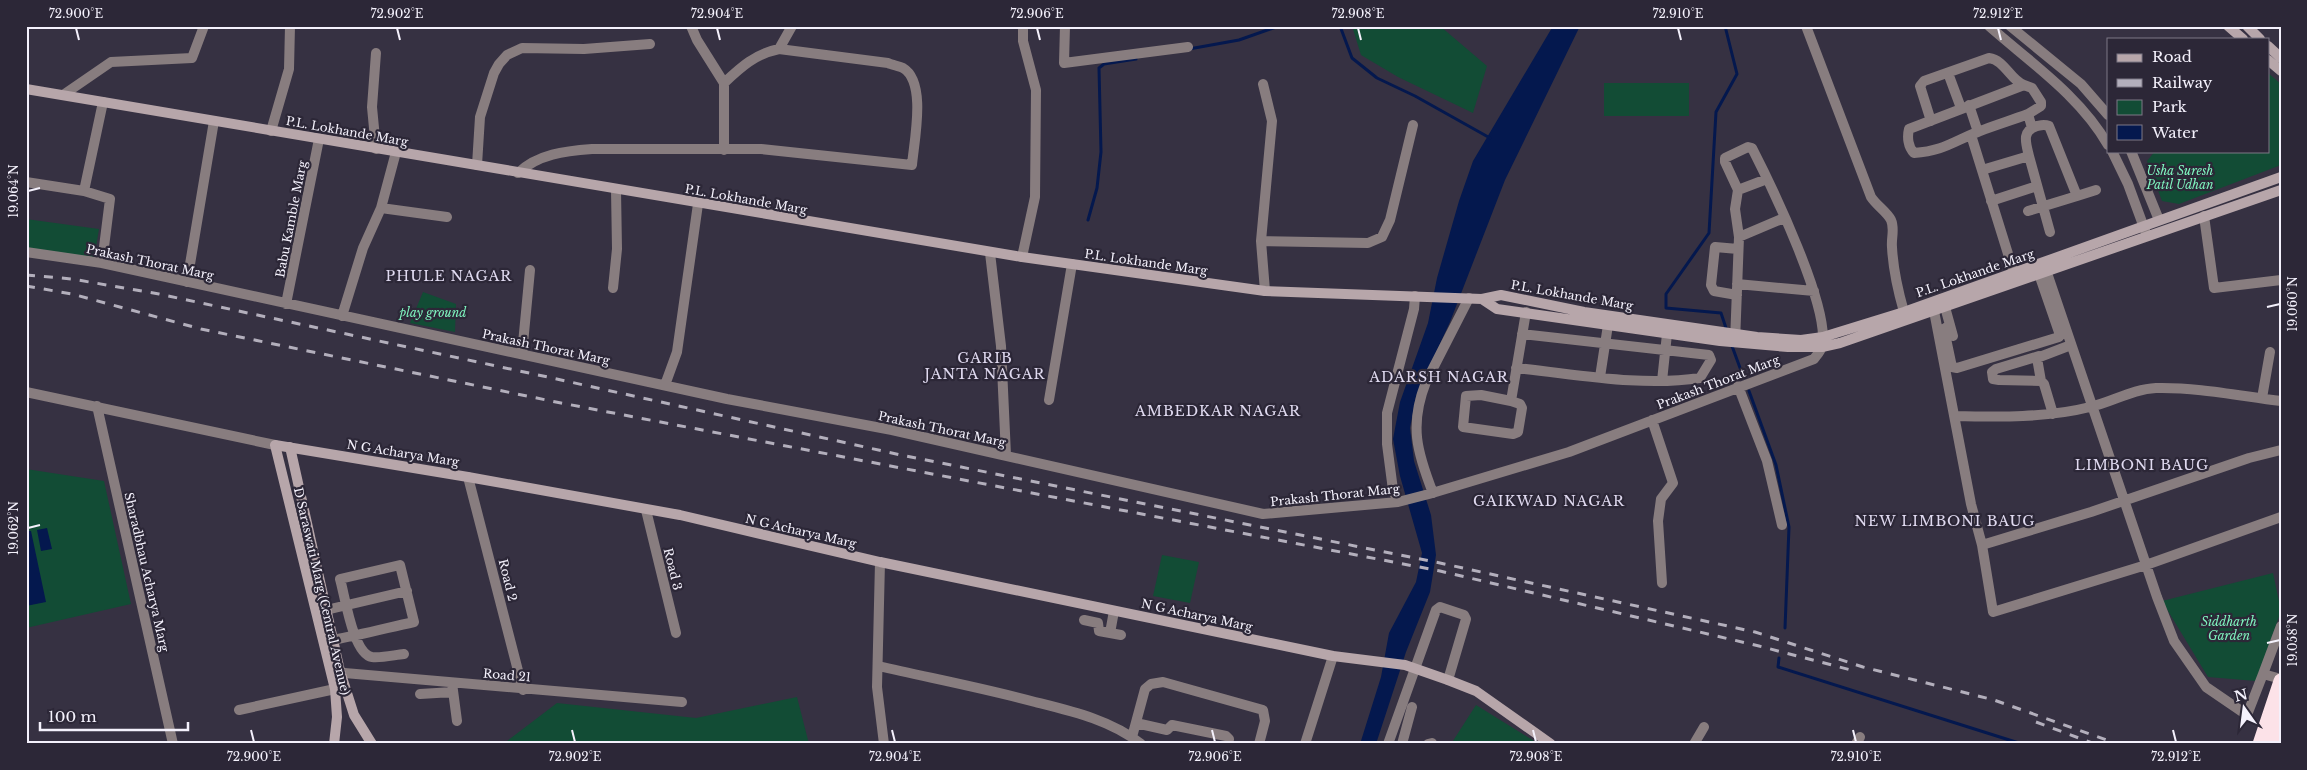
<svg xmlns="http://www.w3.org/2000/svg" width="2307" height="770" font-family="'Libre Baskerville',serif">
<rect width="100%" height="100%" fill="#363142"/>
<path fill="#124c35" d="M1352,26H1440L1487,66L1473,113L1398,77L1361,55Z
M2268,73L2281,84V165L2179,204L2162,201L2147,161L2155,151H2268Z
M1604,83H1689V116H1604Z
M26,219L99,229L94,259L26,248Z
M423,292L456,304L455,332L410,323Z
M26,469L104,481L131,604L26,628Z
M1162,555L1199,562L1190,603L1153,596Z
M2273,573L2281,611L2256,681L2208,677L2162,601Z
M797,697L809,744H503L557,703L696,718Z
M1476,705L1539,744H1451Z"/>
<path fill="#04184e" d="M1553,26H1580L1505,180L1450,322L1416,396L1410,428L1414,461L1431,515L1436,555L1430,592L1406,652L1376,744H1360L1381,677L1389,633L1416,582L1422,553L1400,476L1393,439L1400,402L1428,323L1437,278L1459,201L1473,161Z
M47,528L52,549L41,551L37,530Z
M26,531H31L46,602L26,606Z"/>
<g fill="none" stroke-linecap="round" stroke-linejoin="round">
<path stroke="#04184e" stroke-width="3" d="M1340,26L1352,58L1377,78L1415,96L1490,138
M1725,26L1737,74L1716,112L1709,233L1666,294V308L1721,313L1726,328
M1189,49L1239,40L1279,26
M1088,220L1097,188L1101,152L1099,68L1104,64L1136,59
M1732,346L1743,376
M1749,391L1776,465L1789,527L1785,628
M1779,658L1778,667L2022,744"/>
<path stroke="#887d7f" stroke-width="10" d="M691,26L697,40L724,83V150
M1065,26L1064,63L1188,47
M1806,26L1871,197C1877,206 1887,212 1891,220C1895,229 1891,238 1892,247C1893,268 1898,291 1904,312
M1989,26C2031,63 2080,96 2108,145
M2010,26L2081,84L2108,115
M779,49L792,26
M376,53L372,107L376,149
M1948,73L1961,108
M1263,84L1272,121L1261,241L1265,291
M63,95L111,62L192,58L204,26
M1969,105L1978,132
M2028,114C2012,120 1996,125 1980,131C1954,141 1944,151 1914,153C1908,147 1907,137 1909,129L2024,85L2032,88L2041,102V106L2028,114L2032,128
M1931,121L1920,86L1924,81L1989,58C2005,60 2010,80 2024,85
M271,131L289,69L290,26
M1971,135L2014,273
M2112,151L2128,184L2146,233
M2131,151L2159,220
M477,165L480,117L494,73L499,64L507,55L522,48L584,49L650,44
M1982,170L2029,156L2050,232
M518,173C538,154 565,151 592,149H761L912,165C914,141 927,82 903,68C899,66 892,65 888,63L779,49C755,54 741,67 724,83
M26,182L84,191L110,199L102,263
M1738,190L1767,179
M84,191L103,102
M2077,196L2096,190
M1991,201L2037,186
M381,208L447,217
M2028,211L2077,196L2049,126C2044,124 2042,125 2037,126C2021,131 2026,143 2029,156
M2204,216L2214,288L2281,280
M1261,241L1368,243L1382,237L1390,220L1413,125
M26,252L102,263L727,399L892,430L1263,514L1398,502L1429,494L1569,452L1814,359C1817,355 1821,351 1822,346C1831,309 1771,185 1752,148L1748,147L1725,158V162L1738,190L1735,209L1739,237
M990,253L1001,346L1006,455
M1022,257L1035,197L1036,90L1023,41V26
M2044,264L2157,597L2174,641L2206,687L2247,715L2263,674L2281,679
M187,282L214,121
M1737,284L1814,291
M613,288L617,249L616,190
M1737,295L1714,291L1711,285L1715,247L1738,249
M286,304L319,139
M1945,307L1953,336
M1934,311L1971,504L1982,545L1993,612L2146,565L2281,517
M342,316L363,248L381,208L396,152
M1950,325L1944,329L1952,367L1957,368L2059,337L2060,335L2039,274
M1735,342L1739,237L1784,218
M522,354L530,270
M2039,356L1996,369L1992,372L1993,379L1999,380L2041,381L2044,384L2053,414
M1516,368C1576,374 1640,387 1700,378L1711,360L1709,355L1522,334
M1600,377L1608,325
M1662,381L1667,334
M2041,381L2037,358L2071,345
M665,385L677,352L698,204
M1738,386L1767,461L1782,525
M2262,398L2270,352
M1049,400L1072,264
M1511,401L1520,404L1522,408L1518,432L1513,434L1463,427L1466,396L1481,395L1511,401L1526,312
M1954,416C1999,417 2047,418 2090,407C2112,402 2133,389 2156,388C2197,387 2240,396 2281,401
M1652,420L1673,483L1661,499L1658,521L1662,583
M468,477L523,690
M1433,493C1417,452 1409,425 1426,382L1469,298
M1398,502L1393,490L1387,444V413L1414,309L1415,296
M646,510L676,633
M1982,545L2091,512L2249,458L2281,450
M880,562L877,687L884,744
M326,610L407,591
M1084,620L1098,623L1099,631L1121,635
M1110,633L1114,611
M333,640C360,635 387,628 414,622L400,565L340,579C345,596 353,654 372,657C382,658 394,655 404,654
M878,666C930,678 983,688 1035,702C1071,711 1111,720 1141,744
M333,672L682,702
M2263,674L2281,626
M452,683L457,721
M420,694L453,692
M239,710L335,689
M1136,723L1167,730L1172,725L1226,736L1229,739L1228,744
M1132,737L1145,689L1151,684L1163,682L1263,710L1265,721L1259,744
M1305,744L1333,656
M1388,744L1436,610L1440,607L1464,615L1466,619L1448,680
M1402,744L1412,707
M1428,744L1432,743
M1694,744L1704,727
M1856,744L1860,737"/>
<path stroke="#887d7f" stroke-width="10" d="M26,392L275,445
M97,406L173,744"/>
<path stroke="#b7a6aa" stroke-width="10" d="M2228,26L2243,39
M2247,26L2260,39
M2268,46L2281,58
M2268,60L2281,71
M26,89L1022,257L1265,291L1482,299L1501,295L1584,312L1757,337L1801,340L1823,337L1904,312L2281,177
M1482,299L1497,309L1720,341L1788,347H1822L1840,343L2281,190
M290,447L340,671L354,715L372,744
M334,744L337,717L335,689L275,445L468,477L680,515L880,562L1333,656L1405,665L1448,680L1476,691L1551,744"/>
<path stroke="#fce2e8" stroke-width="15" d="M2260,744L2281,681
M2272,744L2281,718"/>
<path stroke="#b3afbc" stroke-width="3" stroke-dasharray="9 9" stroke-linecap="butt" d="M26,275L72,279L159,294L543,376L901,455L1440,563L1755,632L1863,667L1994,700L2118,744
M26,286L72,294L201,329L561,403L1440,571L1759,646L1851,670
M2036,722L2095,744"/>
</g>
<path fill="none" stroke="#f4f1fc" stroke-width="2" d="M76,28L79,40M397,28L400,40M717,28L720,40M1037,28L1040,40M1358,28L1361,40M1678,28L1681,40M1998,28L2001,40M28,191L40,188M2267,307L2280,304M28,528L40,525M2267,643L2280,640M251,730L254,742M572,730L575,742M892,730L895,742M1212,730L1215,742M1533,730L1536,742M1853,730L1856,742M2173,730L2176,742"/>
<g text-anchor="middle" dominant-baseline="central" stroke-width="4.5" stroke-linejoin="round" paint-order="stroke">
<g font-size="12" fill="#f4f1fc" stroke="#2c2737">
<text transform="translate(347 131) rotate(10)">P.L. Lokhande Marg</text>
<text transform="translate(746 199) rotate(10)">P.L. Lokhande Marg</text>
<text transform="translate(291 219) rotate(-79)">Babu Kamble Marg</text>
<text transform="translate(150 262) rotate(12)">Prakash Thorat Marg</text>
<text transform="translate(1146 262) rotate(8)">P.L. Lokhande Marg</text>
<text transform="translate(1975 273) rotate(-19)">P.L. Lokhande Marg</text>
<text transform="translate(1572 295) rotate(10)">P.L. Lokhande Marg</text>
<text transform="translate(546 347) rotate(12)">Prakash Thorat Marg</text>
<text transform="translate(1718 382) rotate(-21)">Prakash Thorat Marg</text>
<text transform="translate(942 429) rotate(12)">Prakash Thorat Marg</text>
<text transform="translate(403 453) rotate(9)">N G Acharya Marg</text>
<text transform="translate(1335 495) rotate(-6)">Prakash Thorat Marg</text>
<text transform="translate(801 531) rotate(13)">N G Acharya Marg</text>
<text transform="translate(673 569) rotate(76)">Road 3</text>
<text transform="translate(147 572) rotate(77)">Sharadbhau Acharya Marg</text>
<text transform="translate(508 580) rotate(76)">Road 2</text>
<text transform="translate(322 591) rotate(77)">D Saraswati Marg (Central Avenue)</text>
<text transform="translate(1197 615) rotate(12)">N G Acharya Marg</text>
<text transform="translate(507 675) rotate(5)">Road 21</text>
</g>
<g font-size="12" font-style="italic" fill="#7ff5bf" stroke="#2c2737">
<text x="2180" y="170">Usha Suresh<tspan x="2180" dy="14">Patil Udhan</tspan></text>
<text x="433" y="312">play ground</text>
<text x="2229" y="621">Siddharth<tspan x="2229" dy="14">Garden</tspan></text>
</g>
<g font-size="14" letter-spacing="1" fill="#e0daf0" stroke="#2c2737">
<text x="449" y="276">PHULE NAGAR</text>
<text x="985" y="358">GARIB<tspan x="985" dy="16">JANTA NAGAR</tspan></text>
<text x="1439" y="377">ADARSH NAGAR</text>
<text x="1218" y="411">AMBEDKAR NAGAR</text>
<text x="2142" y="465">LIMBONI BAUG</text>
<text x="1549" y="501">GAIKWAD NAGAR</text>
<text x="1945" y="521">NEW LIMBONI BAUG</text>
</g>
</g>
<rect width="2307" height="770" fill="none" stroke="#2c2737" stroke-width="55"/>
<rect x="2107" y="38" width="162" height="115" fill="#2c2737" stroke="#7c7886"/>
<rect x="2117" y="54" width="25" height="8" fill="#b7a6aa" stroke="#7c7886"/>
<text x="2152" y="62" font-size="15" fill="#f4f1fc">Road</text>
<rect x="2117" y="79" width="25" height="8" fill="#b3afbc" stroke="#7c7886"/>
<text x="2152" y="88" font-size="15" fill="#f4f1fc">Railway</text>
<rect x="2117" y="100" width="25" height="15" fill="#124c35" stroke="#7c7886"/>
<text x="2152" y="112" font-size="15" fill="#f4f1fc">Park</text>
<rect x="2117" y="125" width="25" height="15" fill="#04184e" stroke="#7c7886"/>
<text x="2152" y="138" font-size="15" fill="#f4f1fc">Water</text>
<g transform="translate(2244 708) rotate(346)" stroke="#2c2737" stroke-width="4" paint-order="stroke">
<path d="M0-4L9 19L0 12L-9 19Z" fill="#f4f1fc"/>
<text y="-8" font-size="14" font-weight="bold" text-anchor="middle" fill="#f4f1fc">N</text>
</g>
<path d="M40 722v8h148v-8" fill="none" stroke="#f4f1fc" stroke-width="2.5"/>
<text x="48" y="722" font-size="15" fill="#f4f1fc" stroke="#2c2737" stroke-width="4" paint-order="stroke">100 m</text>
<rect x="28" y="28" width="2252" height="714" fill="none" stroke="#f4f1fc" stroke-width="2"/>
<g font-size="12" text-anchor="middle" fill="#f4f1fc">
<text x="76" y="18">72.900°E</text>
<text x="397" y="18">72.902°E</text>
<text x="717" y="18">72.904°E</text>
<text x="1037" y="18">72.906°E</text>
<text x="1358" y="18">72.908°E</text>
<text x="1678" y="18">72.910°E</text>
<text x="1998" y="18">72.912°E</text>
<text transform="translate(14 191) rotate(-90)" y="4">19.064°N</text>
<text transform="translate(2293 304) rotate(-90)" y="4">19.060°N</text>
<text transform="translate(14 528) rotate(-90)" y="4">19.062°N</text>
<text transform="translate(2293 640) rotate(-90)" y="4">19.058°N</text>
<text x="254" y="761">72.900°E</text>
<text x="575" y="761">72.902°E</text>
<text x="895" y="761">72.904°E</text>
<text x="1215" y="761">72.906°E</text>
<text x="1536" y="761">72.908°E</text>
<text x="1856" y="761">72.910°E</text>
<text x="2176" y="761">72.912°E</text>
</g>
</svg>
